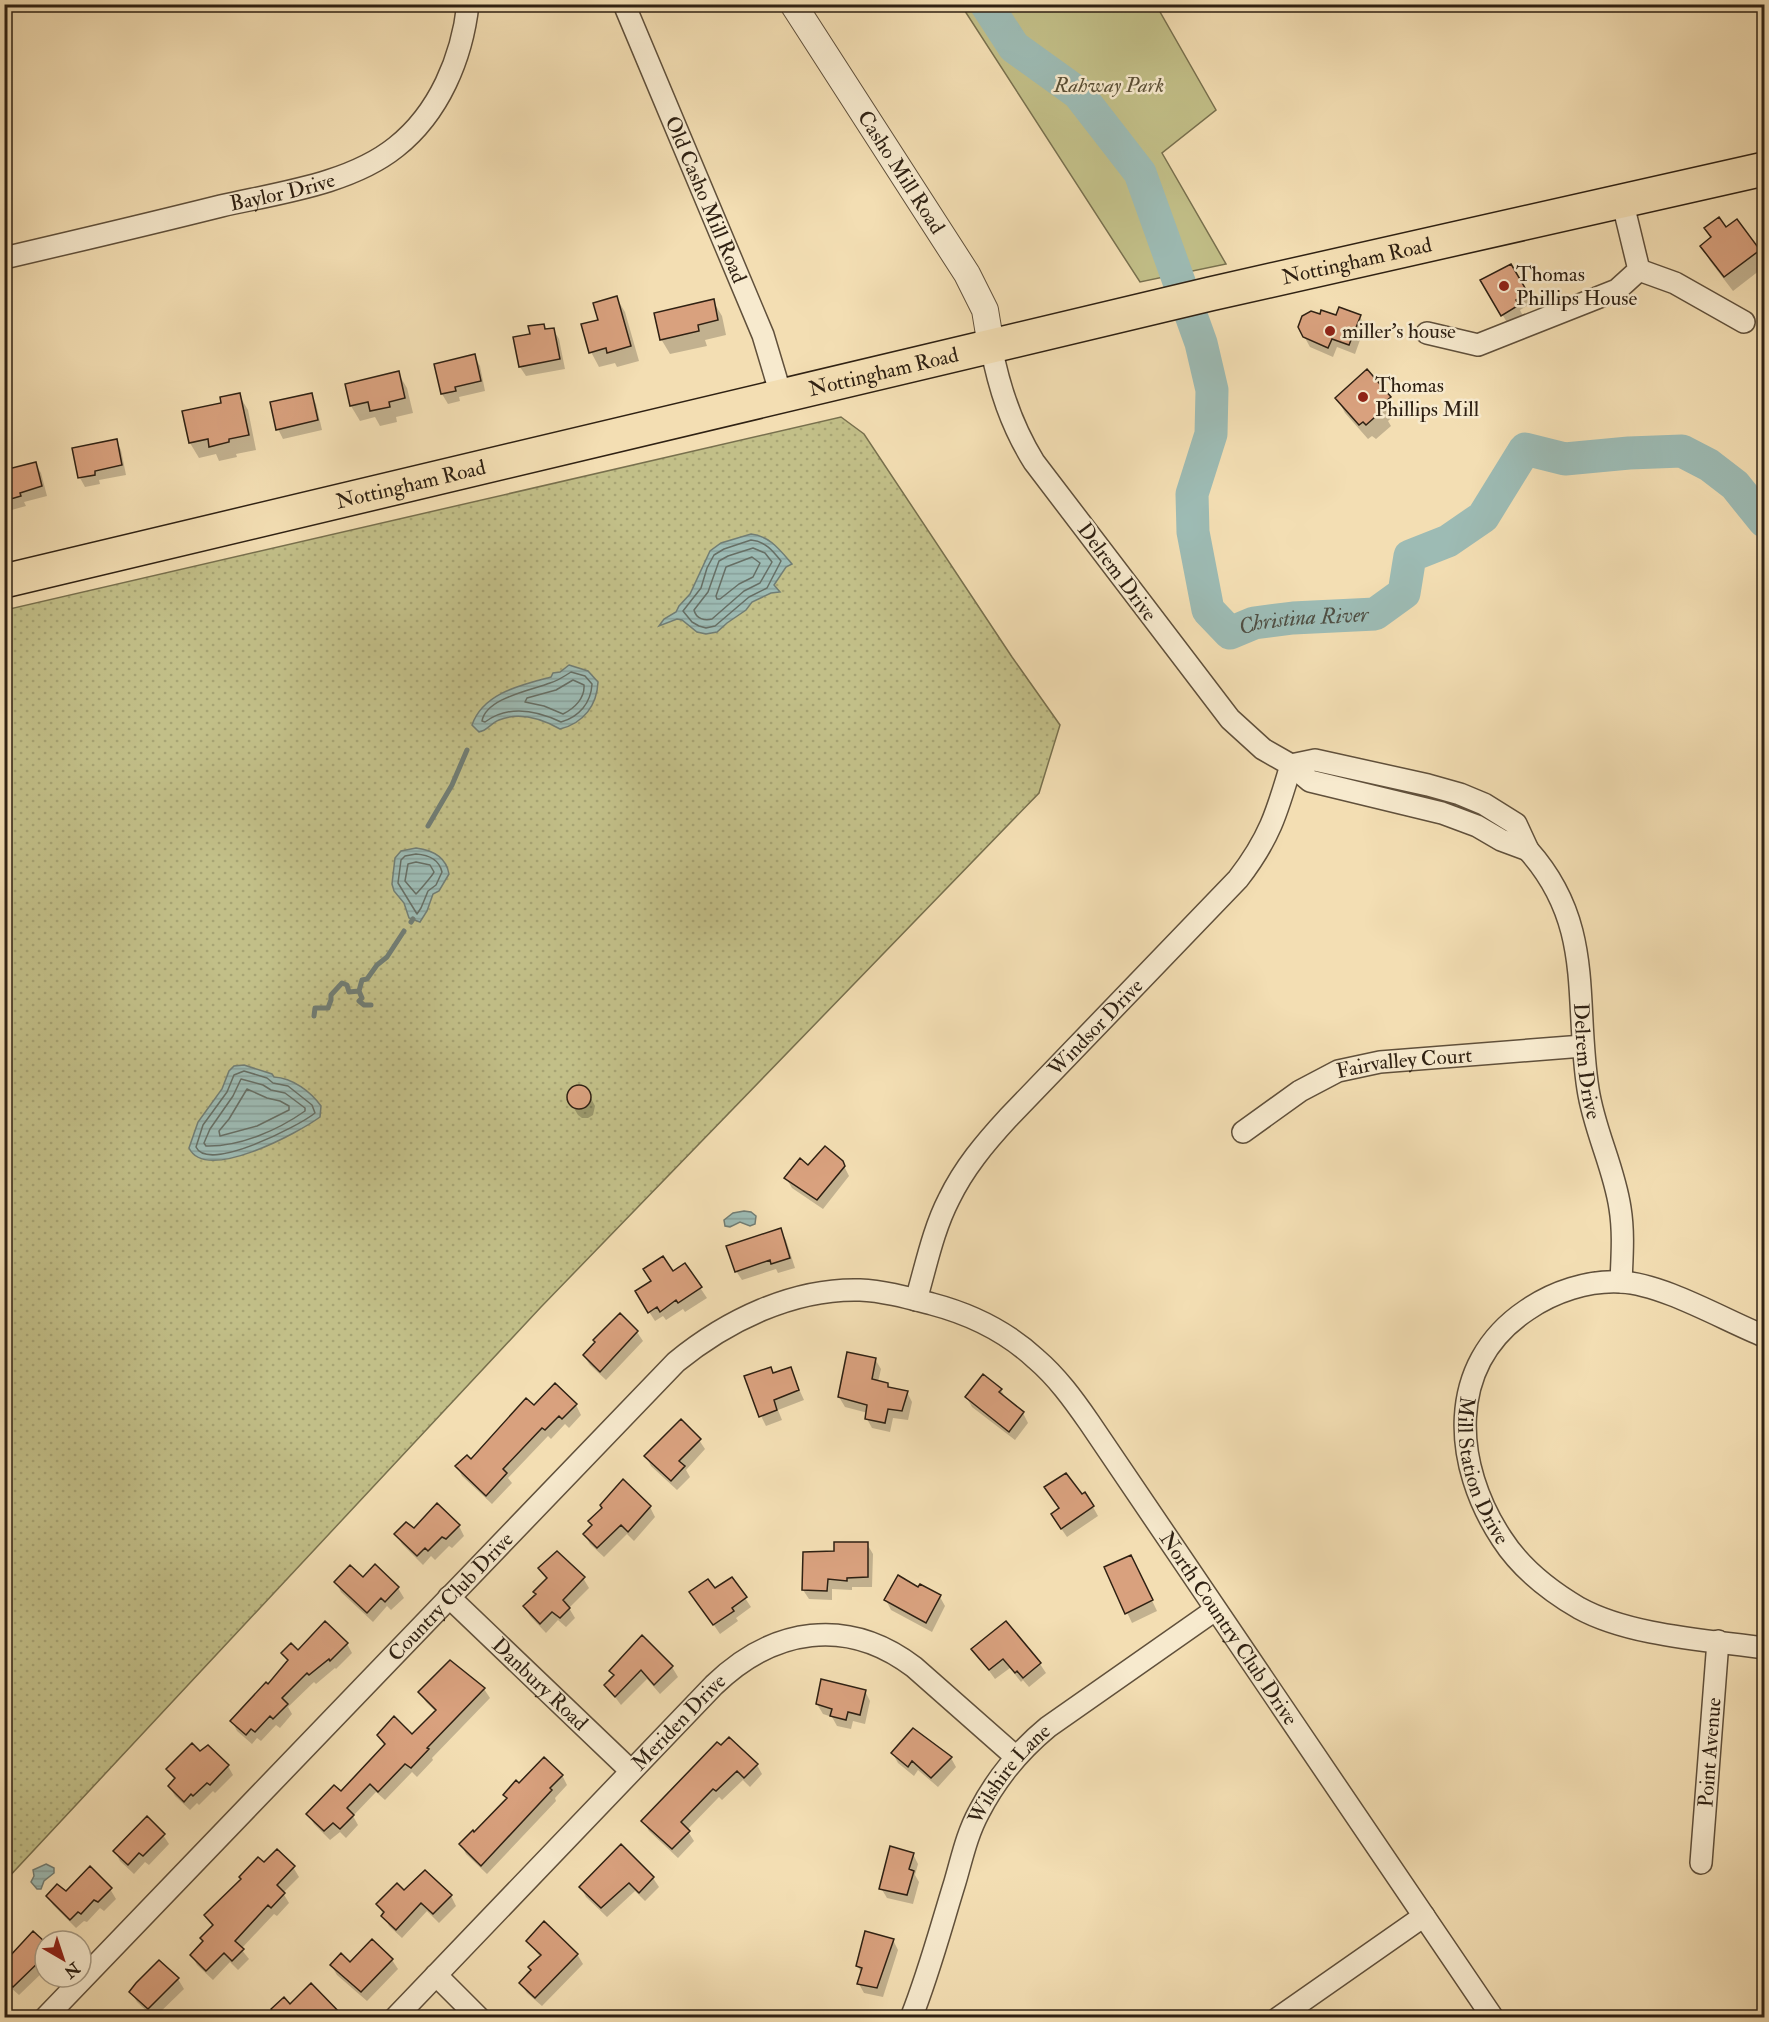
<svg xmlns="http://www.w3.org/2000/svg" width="1769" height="2022" font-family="'IM FELL Double Pica',serif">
<defs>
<pattern id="grass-dots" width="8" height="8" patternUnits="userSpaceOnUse" patternTransform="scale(1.5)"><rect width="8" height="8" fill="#c2bf88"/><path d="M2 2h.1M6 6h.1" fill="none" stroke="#a7a474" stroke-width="1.8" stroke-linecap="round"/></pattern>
<pattern id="water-rules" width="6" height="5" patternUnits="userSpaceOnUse" patternTransform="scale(1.5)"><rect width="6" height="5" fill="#9dbbb4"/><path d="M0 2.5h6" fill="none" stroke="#88a09a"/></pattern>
</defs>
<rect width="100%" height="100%" fill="#f3deb3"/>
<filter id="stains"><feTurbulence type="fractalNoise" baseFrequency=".00333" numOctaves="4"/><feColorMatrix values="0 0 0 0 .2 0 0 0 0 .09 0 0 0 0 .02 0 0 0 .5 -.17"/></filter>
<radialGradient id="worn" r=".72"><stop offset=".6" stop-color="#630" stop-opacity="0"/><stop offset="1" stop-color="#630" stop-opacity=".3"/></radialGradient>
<path fill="url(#grass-dots)" stroke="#78704e" stroke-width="1.5" d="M841,417L864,434L1012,657L1060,725L1039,793L541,1307L5,1881V610Z"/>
<path fill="#c2bf88" stroke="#78704e" stroke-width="1.5" d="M961,5H1156L1216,110L1162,153L1226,264L1140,282Z"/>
<path fill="url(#water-rules)" stroke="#717d74" stroke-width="1.5" d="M751,534C770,536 780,550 792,564L786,567L774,585L780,592L771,593L752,602L746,610L727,623L717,632L706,634L697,632L682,620L677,619L659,626L664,619L676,612L679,606L690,594L710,551L721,543Z
M569,665L588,671L598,682C597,705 584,723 560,729C542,719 519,712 499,720C491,723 487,731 479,732L472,725C483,693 521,685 551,677L553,673L560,672Z
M416,848C432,850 446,856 449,874L439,891L433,894L427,911L420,922L409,918L404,903L394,891L392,884L395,858L401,851Z
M244,1065L272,1074L274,1077C293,1078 311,1092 321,1106L320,1117C298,1133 206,1183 189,1148L198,1122L222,1089L229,1071L234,1066Z
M744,1211L751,1212L756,1216L755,1224L750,1226L740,1222L730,1227L725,1226L724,1220L733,1213Z
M46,1864L54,1868V1873L44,1881L41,1889H37L31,1882L34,1876L33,1870Z"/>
<path fill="#0003" d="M1726,229L1759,250L1764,261V267L1733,291L1710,261L1702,246Z
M1511,266L1532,303L1520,310L1523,316L1508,324L1482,281Z
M616,297L625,312L639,361L617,367L615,363L599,367L591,352L600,321Z
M713,301L722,316L726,335L705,340L707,346L670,354L661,339Z
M1320,315L1360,317L1365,326L1355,354L1337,347L1333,357L1310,347L1299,327Z
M543,325L546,331L553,329L559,339L565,369L526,376L520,367L515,338L531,335Z
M474,356L480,366L485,391L459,397L460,401L448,404L442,394L436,365Z
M398,373L407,388L413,413L396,417L397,422L380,426L375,417L360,421L351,406L347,385Z
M311,394L316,404L322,430L283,439L278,429Z
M239,395L248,410L256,450L236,454L237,457L219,461L216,454L199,458L190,443L184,412L223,404Z
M1337,398H1390L1398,412L1388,421L1391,426L1376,439L1372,436L1368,439L1345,413Z
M116,441L121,450L126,475L99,480L100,484L85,487L80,478L74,449Z
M35,463L41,473L47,496L24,502L26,506L8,511L4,505V472Z
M577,1087L587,1091L595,1106L593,1115L588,1118H582L578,1115L569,1100V1094Z
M842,1162L849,1176L823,1209L792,1188L786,1178L809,1167Z
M780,1230L786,1240L795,1268L778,1273L776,1269L742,1280L736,1271Z
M685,1265L707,1298L685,1312L683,1309L666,1320L663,1316L655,1321L642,1301L672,1273Z
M637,1332L643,1341L606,1380L590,1365L584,1356Z
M875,1359L881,1369L878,1382L887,1384L890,1389L907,1392L912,1402L908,1420L893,1418L890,1432L872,1428L867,1419L868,1413L845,1407L839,1397Z
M790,1369L804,1400L778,1410L782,1420L766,1426L761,1416L774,1375Z
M1001,1390L1007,1400L1023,1413L1028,1423L1015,1440L972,1407L967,1398Z
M576,1405L581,1415L569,1428L565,1424L551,1439L548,1436L508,1478L512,1483L492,1504L462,1476L457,1466L471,1461L534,1407Z
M699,1440L705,1449L686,1470L690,1477L677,1490L651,1466L646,1456Z
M1081,1496L1093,1507L1098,1516L1067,1537L1058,1524Z
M437,1505L459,1526L464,1536L452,1548L449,1546L435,1560L431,1556L423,1565L402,1544L396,1534L414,1530Z
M650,1507L655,1517L634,1541L627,1534L604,1557L590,1544L585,1534L592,1526L590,1522Z
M867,1544L873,1554L872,1587H852V1590L832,1589V1600L809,1599L803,1590L836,1553Z
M376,1566L398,1588L404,1598L391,1610L387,1606L373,1622L341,1592L336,1582L363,1579Z
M1136,1567L1157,1611L1132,1623L1106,1568Z
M540,1568L583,1578L589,1588L569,1608L575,1618L566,1627L558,1620L546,1633L530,1616L525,1607L537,1595L547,1580Z
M918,1589L940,1597L945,1606L932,1632L891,1610L886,1600Z
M715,1591L745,1598L751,1607L736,1618L738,1621L720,1634L691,1592Z
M642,1637L672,1667L678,1677L660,1694L647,1679L621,1705L606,1685L614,1677L611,1671Z
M347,1644L352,1653L336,1669L335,1668L316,1684L314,1682L288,1707L292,1714L280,1728L276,1725L261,1741L257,1738L252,1744L237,1731L232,1721L268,1686L288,1662L282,1653Z
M973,1649L1040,1664L1046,1673L1029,1687L1023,1680L1021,1682L1010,1668L995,1679Z
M484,1689L490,1698L432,1758L433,1760L417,1777L412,1772L385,1800L376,1792L353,1816L358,1825L346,1838L340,1832L330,1840L314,1824L308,1814L341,1794L385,1746L378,1735L412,1736L436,1712L426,1702L420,1693Z
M865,1691L870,1701L865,1724L853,1721L851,1729L837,1726L832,1717L823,1714L817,1704Z
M718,1744L757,1765L762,1774L750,1787L743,1780L722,1800L719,1797L687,1830L694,1841L678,1858L649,1831L643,1821Z
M200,1753L228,1766L233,1775L215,1793L213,1791L199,1805L197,1803L190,1810L175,1796L169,1786L175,1781L168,1770Z
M893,1754L951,1758L956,1767L938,1787L918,1770L914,1776L898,1763Z
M562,1775L567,1785L555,1798L556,1801L487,1874L466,1854L461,1844L474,1834L508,1799L505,1795L519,1785Z
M163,1835L169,1844L149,1865L145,1862L134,1874L120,1861L115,1851Z
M913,1854L918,1864L915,1875L919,1882L913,1904L887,1898L881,1888Z
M264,1864L293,1867L299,1877L283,1893L289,1903L277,1916L274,1914L241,1949L249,1959L238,1970L230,1962L213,1980L197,1965L192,1955L204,1942L213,1927L206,1915Z
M653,1878L659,1887L645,1901L635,1891L607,1917L586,1897L581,1887Z
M110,1889L116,1899L104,1911L100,1908L87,1922L84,1921L76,1928L53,1905L47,1896Z
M404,1892L451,1896L456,1906L439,1923L427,1911L402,1938L389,1926L378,1904Z
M893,1940L898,1950L883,1997L864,1993L859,1984L862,1974L857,1965Z
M528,1941L577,1954L583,1964L542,2006L527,1993L521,1984L532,1971L540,1957Z
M45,1944V1970L19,1995L4,1982V1967Z
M392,1960L398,1969L367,2001L337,1975L331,1965Z
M159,1962L178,1979L184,1989L154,2018L137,2002L131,1992Z"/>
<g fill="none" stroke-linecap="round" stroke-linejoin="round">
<path stroke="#666e64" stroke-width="1.5" d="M751,540C765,541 773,551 781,561L767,588L749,597L715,626L706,628L699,626L692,622L683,611L701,588L707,568L714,555L724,549Z
M753,548L765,553L772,562L760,583L744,591L712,619C705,621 696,619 694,610L708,592L719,561L728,556Z
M752,557L760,563L753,577L739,584L720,599H717L716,596L726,567Z
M571,672L585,676L592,684C591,703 579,717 561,722C536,710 508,705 485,722L482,721C486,698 532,690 550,683C557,681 565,676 571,672Z
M573,680L584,685C585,698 575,708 563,714L544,706L525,702L527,698L556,690Z
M416,854C429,855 439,859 442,872L436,885L428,891L421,908L417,914L398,883L401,860L405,856Z
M416,862L430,865L434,872C433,875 419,891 416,894L405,881L408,864Z
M244,1071L267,1078L273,1083L288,1086L312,1105L315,1113C299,1126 208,1173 196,1147L203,1125L227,1092L234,1075Z
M241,1079L263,1085L271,1090L285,1093L305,1108V1111C278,1130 240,1147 206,1146L204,1143L210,1129L233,1096Z
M247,1089L267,1098L280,1101L289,1106V1110L257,1126L220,1136L219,1131L229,1119Z"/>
<path stroke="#717d74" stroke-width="5" d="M428,826L452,785L467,750
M411,922L413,919
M371,1005H364L359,1001L362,998L359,991L362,980L367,979L377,965L387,957L404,931
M314,1016L315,1008H328L331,1000V995L342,983L347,985L349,992L359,991"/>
<path stroke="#9dbbb4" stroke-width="33" id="s1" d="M986,4L1014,47L1078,93L1140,173L1201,343L1212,390L1211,434L1192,494L1193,532L1208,610L1230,633L1254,623L1293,618L1375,614L1404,593L1410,556L1448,541L1483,517L1525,449L1565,459L1629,453L1682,451L1709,465L1735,485L1764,521"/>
</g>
<path fill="#d9a17e" stroke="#2f2113" stroke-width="1.5" d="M1719,217L1726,227L1737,219L1760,250L1724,277L1700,246L1711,237L1704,228Z
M1511,264L1528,293L1516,300L1519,305L1501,316L1480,280Z
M617,296L631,346L607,353L606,348L589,353L581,324L598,320L593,303Z
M714,299L718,320L698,325L699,331L660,340L654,313Z
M1339,307L1361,315L1349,345L1332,339L1328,348L1303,337L1298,327L1302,316L1311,311L1320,314L1321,310L1336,315Z
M544,324L545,329L554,328L560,359L519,367L513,337L530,334L528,326Z
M475,354L481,381L455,387L456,391L441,394L434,364Z
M1367,369L1391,397L1380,406L1383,410L1366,425L1363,422L1359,425L1335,398Z
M399,371L405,398L389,402L390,407L370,411L368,402L350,406L345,384Z
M240,393L249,435L229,439V442L209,447L208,439L189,443L182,411L221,403L220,397Z
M312,393L318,420L276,430L270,402Z
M117,439L122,465L95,471V475L78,478L72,448Z
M36,462L42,486L20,493L21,496L4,501V470Z
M567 1097a12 12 0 1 1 24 0a12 12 0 1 1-24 0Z
M825,1146L843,1161L845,1166L817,1200L784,1178L800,1158L808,1165Z
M781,1228L790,1258L771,1264L770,1260L735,1272L726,1246Z
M663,1256L673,1271L685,1263L702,1287L678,1303L676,1300L660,1312L657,1307L648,1313L635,1291L651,1281L643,1269Z
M620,1313L638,1331L600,1372L583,1355L595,1342L593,1340Z
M847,1352L876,1358L872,1379L888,1383V1387L908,1391L902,1411L888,1409L885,1423L865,1419L867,1405L838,1397Z
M771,1367L773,1373L791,1367L799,1390L774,1400L777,1410L759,1417L744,1376Z
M983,1374L1002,1389L999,1392L1024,1412L1009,1432L965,1397Z
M555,1383L577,1404L562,1419L559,1416L545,1430L542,1428L503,1469L507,1473L486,1496L455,1466L467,1455L471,1459L526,1398L534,1405Z
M681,1419L701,1439L679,1461L685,1466L671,1481L644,1456Z
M1066,1473L1082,1494L1085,1492L1094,1506L1061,1529L1051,1514L1059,1508L1044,1487Z
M623,1479L651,1506L628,1532L621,1525L597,1548L583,1534L592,1525L588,1521L602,1508L600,1505Z
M437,1503L460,1525L446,1539L442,1537L428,1551L425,1548L417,1556L394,1534L406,1522L414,1528Z
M834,1542H868V1577L847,1578V1581L828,1579L827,1591L802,1590L803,1552L834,1551Z
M557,1551L585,1577L563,1600L570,1608L560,1618L552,1612L540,1624L523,1606L536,1594L533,1592L547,1578L538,1568Z
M1131,1555L1153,1600L1125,1614L1104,1567Z
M375,1564L399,1587L385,1602L381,1598L367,1613L334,1582L350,1565L363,1577Z
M898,1575L918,1587L920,1584L941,1595L926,1623L884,1600Z
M732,1577L747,1597L732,1608L734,1611L713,1625L689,1592L708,1579L715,1588Z
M325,1621L348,1643L330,1661L329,1659L309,1675L307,1673L282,1698L288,1704L273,1719L270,1716L255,1732L251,1729L246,1735L230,1721L266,1682L268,1684L288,1660L281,1653L291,1643L298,1650Z
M1006,1621L1041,1663L1023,1678L1017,1671L1015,1673L1003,1659L989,1670L971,1649Z
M642,1635L673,1666L654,1685L641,1670L615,1697L604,1685L614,1675L609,1671Z
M450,1660L485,1688L427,1748L429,1749L411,1768L405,1764L378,1792L370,1784L347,1808L354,1815L340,1829L333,1823L324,1831L306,1814L334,1785L341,1791L385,1744L377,1735L394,1716L412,1734L436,1710L418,1692Z
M821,1679L866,1690L860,1715L848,1712L846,1720L830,1716L832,1709L816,1704Z
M913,1728L952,1757L931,1778L912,1761L908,1767L891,1753Z
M729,1737L758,1764L744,1778L737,1771L716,1791L713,1789L681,1822L690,1831L672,1849L641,1821L717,1742L721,1745Z
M192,1743L200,1751L208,1745L229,1765L210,1785L207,1783L193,1796L191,1794L184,1802L168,1786L175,1778L166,1769Z
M544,1757L563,1775L550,1788L552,1790L481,1866L459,1844L473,1830L474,1832L507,1798L503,1795L516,1780L519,1783Z
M147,1816L165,1834L143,1856L139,1853L128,1865L113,1851Z
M621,1844L654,1877L639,1893L629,1883L601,1908L579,1887Z
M890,1846L914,1853L909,1869L914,1871L907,1895L879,1889Z
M277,1849L295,1866L277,1885L285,1893L271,1908L268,1905L235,1941L244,1949L232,1961L224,1953L206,1971L190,1955L203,1941L200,1938L213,1925L204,1915L241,1879L239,1877L258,1857L264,1862Z
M90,1866L112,1888L98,1902L94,1900L81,1914L78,1912L70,1920L46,1896L57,1884L66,1891Z
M425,1870L452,1895L433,1914L421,1903L396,1930L381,1916L384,1912L376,1904L397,1883L404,1890Z
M544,1921L578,1954L535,1998L519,1983L531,1970L528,1967L541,1955L526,1941Z
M33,1931L45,1942V1956L13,1987L4,1979V1964L9,1959V1957Z
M865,1931L894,1939L877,1988L857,1984L862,1968L856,1966Z
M372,1939L393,1959L361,1992L330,1965L341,1953L350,1962Z
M159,1960L179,1978L148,2009L129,1992L136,1983Z
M311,1983L345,2018H277L271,2009L284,1997L290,2004Z"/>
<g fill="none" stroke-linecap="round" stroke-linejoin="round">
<g stroke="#60503b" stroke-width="24">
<g id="minor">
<path id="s2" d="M624,4L763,335L781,395"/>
<path id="s3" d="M4,258C77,241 149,224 221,206C278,193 350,184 396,147C439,113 462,58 468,4"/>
<path d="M1639,270L1675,283L1744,322"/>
<path d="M1427,333L1478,345L1617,290L1639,270L1622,200"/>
<path d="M1315,760L1428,785L1460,794L1484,804L1516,824L1528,850L1501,840L1477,826L1442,813L1310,781L1291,765Z"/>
<path id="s4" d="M1528,850C1595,925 1574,999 1588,1089C1594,1130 1614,1167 1620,1208C1624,1233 1622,1257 1621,1282"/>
<path id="s5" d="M1243,1132L1300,1091L1338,1071L1380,1062L1583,1046"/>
<path id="s6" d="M916,1300C926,1266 933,1230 949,1199C964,1168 985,1143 1008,1118L1238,879C1269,839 1277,813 1291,765L1263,749L1230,719L1034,462C1011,425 999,388 991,346"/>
<path id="s7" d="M1764,1336C1724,1320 1663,1284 1621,1282C1588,1280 1553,1292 1527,1310C1445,1365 1453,1465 1502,1539C1520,1567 1550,1591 1579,1608C1630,1636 1707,1640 1764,1648"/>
<path id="s8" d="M449,1597L631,1771"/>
<path id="s9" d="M1701,1863L1718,1641"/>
<path d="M436,1975L479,2018"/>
<path id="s10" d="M45,2018L676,1362C726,1321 793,1288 860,1290C884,1291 909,1298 932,1304C970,1314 1007,1332 1036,1359C1057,1377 1073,1399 1089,1422L1493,2018"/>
<path id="s11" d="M395,2018L714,1685C773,1628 847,1616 914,1667L1016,1757"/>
<path id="s12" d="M911,2018C929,1973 941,1927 955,1882C962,1858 967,1834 979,1812C996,1779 1019,1751 1048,1727L1215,1610"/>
<path d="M1278,2018L1424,1916"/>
</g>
</g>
<g stroke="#60503b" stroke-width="28">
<g id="tertiary">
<path id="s13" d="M793,4L967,274L985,310L991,346"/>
</g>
</g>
<g stroke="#2f2113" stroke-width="36">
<g id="primary">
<path id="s14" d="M4,581L1210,294L1764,169"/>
</g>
</g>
<use href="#minor" stroke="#f7eace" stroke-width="21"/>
<use href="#tertiary" stroke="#f7eace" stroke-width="26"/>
<use href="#primary" stroke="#f3deb3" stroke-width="33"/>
</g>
<g fill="#8f2418" stroke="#f7eace" stroke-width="2">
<circle cx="1504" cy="286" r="6"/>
<circle cx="1330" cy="331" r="6"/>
<circle cx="1363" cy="397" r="6"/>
</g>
<g text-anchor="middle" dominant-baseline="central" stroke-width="5" stroke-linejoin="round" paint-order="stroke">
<g font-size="21" font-style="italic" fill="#5b5036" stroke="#f7eace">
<text x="1109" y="85">Rahway Park</text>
</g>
<g font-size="21" fill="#2f2113" stroke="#f7eace">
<text stroke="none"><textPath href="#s13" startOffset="200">Casho Mill Road</textPath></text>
<text stroke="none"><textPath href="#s3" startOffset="286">Baylor Drive</textPath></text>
<text stroke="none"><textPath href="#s2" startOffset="212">Old Casho Mill Road</textPath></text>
<text stroke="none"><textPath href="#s14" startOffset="1390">Nottingham Road</textPath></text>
<text stroke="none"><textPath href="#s14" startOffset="904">Nottingham Road</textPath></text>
<text stroke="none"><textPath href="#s14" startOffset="418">Nottingham Road</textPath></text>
<text transform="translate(1117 572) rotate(53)">Delrem Drive</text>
<text stroke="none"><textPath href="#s6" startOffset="333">Windsor Drive</textPath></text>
<text stroke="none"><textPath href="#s4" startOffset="224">Delrem Drive</textPath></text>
<text stroke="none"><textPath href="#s5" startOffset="180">Fairvalley Court</textPath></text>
<text stroke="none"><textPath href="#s7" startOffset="438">Mill Station Drive</textPath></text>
<text stroke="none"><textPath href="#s10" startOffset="585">Country Club Drive</textPath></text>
<text stroke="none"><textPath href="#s10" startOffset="1636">North Country Club Drive</textPath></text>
<text stroke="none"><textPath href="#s8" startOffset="126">Danbury Road</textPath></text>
<text stroke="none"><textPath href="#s11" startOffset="410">Meriden Drive</textPath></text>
<text stroke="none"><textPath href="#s9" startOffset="111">Point Avenue</textPath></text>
<text stroke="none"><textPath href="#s12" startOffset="266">Wilshire Lane</textPath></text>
</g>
<g font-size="21" fill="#2f2113" stroke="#f7eace" text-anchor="start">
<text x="1516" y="274">Thomas<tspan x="1516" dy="24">Phillips House</tspan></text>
<text x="1342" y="331">miller's house</text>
<text x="1375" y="385">Thomas<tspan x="1375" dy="24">Phillips Mill</tspan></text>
</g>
<g font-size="22" font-style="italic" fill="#504f43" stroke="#f7eace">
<text stroke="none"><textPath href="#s1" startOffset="792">Christina River</textPath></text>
</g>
</g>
<rect width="1769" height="2022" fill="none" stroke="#f3deb3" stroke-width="24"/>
<rect x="6" y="6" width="1757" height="2010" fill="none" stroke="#2f2113" stroke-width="3"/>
<rect x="12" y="12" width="1745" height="1998" fill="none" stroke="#2f2113" stroke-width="1.5"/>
<g transform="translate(63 1959) rotate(141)"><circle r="28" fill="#f7eace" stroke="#a79a83" stroke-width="1.5"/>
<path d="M0-4.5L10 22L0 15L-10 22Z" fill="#8f2418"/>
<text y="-9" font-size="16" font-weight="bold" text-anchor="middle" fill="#2f2113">N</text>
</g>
<rect width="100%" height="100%" filter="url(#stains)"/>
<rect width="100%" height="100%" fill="url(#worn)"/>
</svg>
